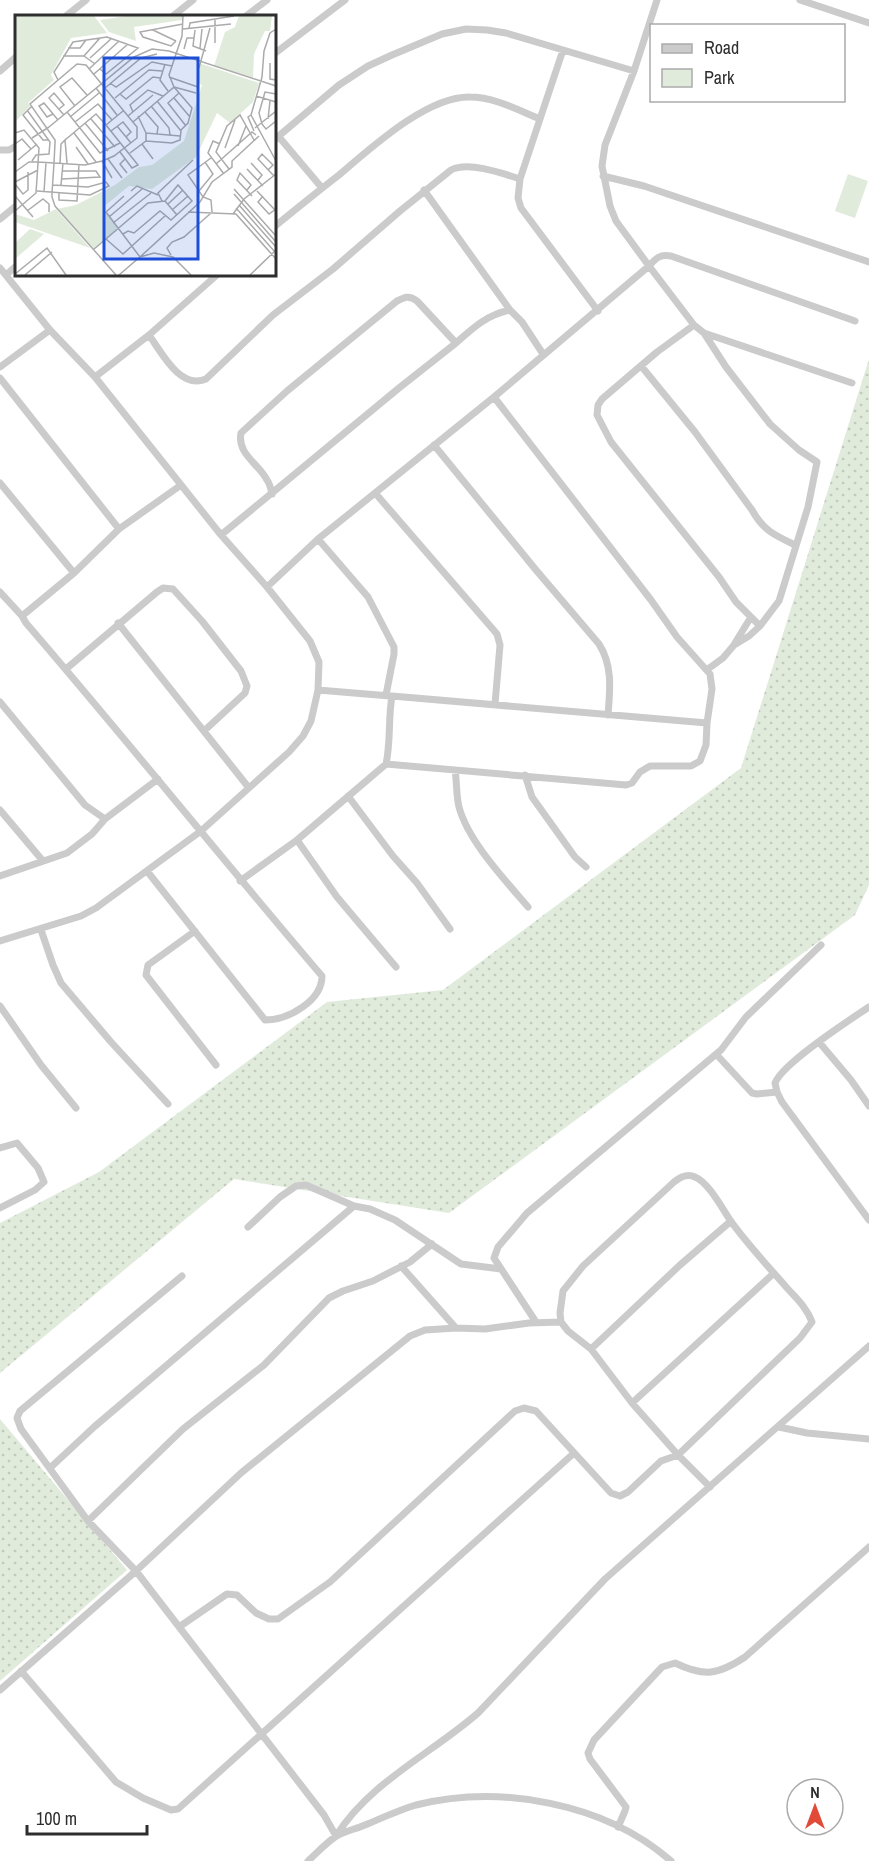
<svg xmlns="http://www.w3.org/2000/svg" width="869" height="1861" font-family="'Archivo Narrow',sans-serif">
<defs>
<pattern id="green-dots" width="8" height="8" patternUnits="userSpaceOnUse" patternTransform="scale(1.5)"><rect width="8" height="8" fill="#e1ebdc"/><path d="M2 2h.1M6 6h.1" fill="none" stroke="#c1cabd" stroke-width="1.8" stroke-linecap="round"/></pattern>
</defs>
<rect width="100%" height="100%" fill="#fff"/>
<path fill="url(#green-dots)" d="M869,359V885L855,915L449,1213L234,1179L0,1373V1223L99,1172L327,1002L443,990L741,768Z
M0,1419L127,1570L0,1681Z"/>
<path fill="#e1ebdc" d="M848,174L868,181L855,218L835,211Z"/>
<g fill="none" stroke-linecap="round" stroke-linejoin="round">
<path stroke="#cbcbcb" stroke-width="7" d="M800,0L869,23
M66,16L86,0
M173,16L193,0
M246,16L267,0
M563,50L520,179L518,198L521,208L598,311
M274,54L345,0
M0,71L16,57
M279,137L322,188
M274,140L339,85L368,66L392,55L442,34L466,29L487,30L506,33L634,71
M0,150H9L16,146
M603,176L644,186L869,262
M424,190L510,310
M0,219L16,206
M274,227C296,209 317,192 339,175C371,148 427,96 470,97C494,97 518,110 540,119
M0,268L50,330L95,377L221,535L267,587L310,641L319,662L318,690L311,721L303,736L289,752L201,831L96,908L81,916L0,941
M6,275L16,266
M694,325L657,352L602,399L598,405L597,415L611,442L719,577L736,602L760,626
M704,333L726,367L770,424L799,450L817,462L808,507L779,601L760,626L749,636L734,645L723,658L708,669
M149,335C162,353 180,390 206,379L273,315L333,269L400,211L451,170C468,161 502,173 520,179
M0,367L50,330
M642,367L695,432L752,510C763,530 774,535 795,545
M95,377L149,335L218,274
M0,378L119,529
M852,383L704,333L694,325L649,266C656,258 660,254 671,256L855,321
M434,445L536,570L599,644C613,666 610,690 608,715
M0,483L74,573
M272,494C271,489 270,484 267,480C258,463 237,454 241,433L287,391L397,301C405,297 409,295 417,301L456,343C474,327 487,315 510,310L522,322L543,354
M376,494L497,634L500,645L495,704
M221,535L399,388L456,343
M318,539L368,597L394,647V654L386,695
M267,587L318,539L494,397L649,266L616,221L610,206L602,166L605,145L634,71L657,0
M0,592L22,616
M118,623L249,788
M735,643L751,617
M66,669L157,592L163,588L173,589L202,621L241,671L247,686L245,693L204,731
M318,690L390,696
M0,702L85,805L105,819
M386,764C391,741 388,719 392,696L707,723
M455,770C457,782 456,795 459,807C468,841 505,880 528,907
M525,775L532,797L575,857L586,867
M348,796L393,856L417,883L450,929
M0,810L43,861
M297,840L337,897L396,967
M147,871L265,1020C288,1020 322,1001 322,976C222,859 126,739 26,623L22,616L74,573L119,529L181,485
M0,876L67,853L92,834L105,819L158,779
M240,881L297,840L386,764L626,785L632,783L640,772L650,766H691L700,761L706,745L707,723L712,689L710,674L677,637L651,600L494,397
M41,930L53,965L61,983L111,1042L168,1104
M195,931L148,965L146,975L216,1065
M0,1006L41,1065L76,1108
M869,1007C848,1021 783,1063 775,1083L777,1092L782,1102L869,1220
M819,1042L851,1080L869,1106
M716,1054L752,1093L757,1094L777,1092
M0,1148L17,1143L38,1168L44,1182L35,1190L0,1208
M248,1227L280,1197L296,1186L306,1185L354,1206L370,1209L395,1220L461,1264L501,1269
M401,1266L456,1328
M182,1276L20,1411L17,1418L21,1429L88,1521L136,1571L324,1815L336,1836C370,1782 431,1754 478,1713L605,1579L869,1346
M536,1322L494,1258L498,1247L527,1213L721,1050L746,1017L821,945
M591,1349L680,1265L731,1221
M632,1403L774,1273
M779,1427L807,1433L869,1439
M50,1468L94,1427L354,1206
M88,1521L183,1429L264,1365L329,1298L343,1291L373,1281L410,1262L432,1244
M179,1627L227,1594L237,1595L256,1613L269,1619H278L330,1582L515,1411L524,1408L536,1411L611,1493L620,1496L628,1492L661,1461L678,1455L800,1338L812,1322C807,1308 797,1299 787,1288C768,1266 747,1244 730,1220C722,1208 708,1182 695,1177C687,1173 680,1177 674,1182L583,1266L563,1291L560,1313L561,1322L568,1331L591,1349L632,1403L678,1455L710,1487
M21,1671L116,1782L143,1798L171,1810L178,1809L574,1453
M0,1690L136,1571L241,1473L410,1336L425,1330L456,1328L485,1329L529,1323L561,1322
M618,1827L625,1811L626,1807L590,1759L588,1753L594,1740L662,1667L675,1663C704,1677 718,1675 745,1657L869,1547
M308,1861C317,1853 326,1843 335,1837C344,1831 356,1829 365,1825C382,1818 399,1810 416,1805C500,1784 605,1803 671,1861"/>
</g>
<g transform="translate(15 15)">
<rect width="261" height="261" fill="#fff"/>
<path d="M0,1H79L92,18L56,23L36,60L39,65L13,88L15,91L0,107ZM111,1H167V5L119,12L121,26L94,17L85,5ZM224,1H257L255,16H250L239,39L238,63L199,51L210,17L220,12ZM184,48L244,68L238,87L215,108L202,98L181,142L137,174L114,171L87,193L103,213L79,234L42,194L61,190L100,170L124,152L137,150L169,126L187,70L183,68ZM41,194L75,233L0,207V199L19,205ZM15,214L29,219L0,244V228Z" fill="#e1ebdc"/>
<path fill="none" stroke="#ababab" stroke-width="1.5" d="M168,14L216,9M174,14L175,8L219,1M261,14L255,18L249,36L247,62L236,100L261,146M138,15L161,26M180,15L178,31L191,36M161,26L156,31L128,22L125,17L168,9M200,28V5M53,33H65L71,25M185,33L187,14M169,34L172,23H179M48,41H69M75,43L97,23M255,48V64L261,65M80,49L69,41L85,23M150,49L145,65L153,76M184,53L195,13M74,54L104,26M79,59L113,29M154,62L183,72M43,65L39,57L58,27L92,22L123,33L91,59L85,54M95,68L101,72L137,47L157,51M159,72L177,93L173,108L165,116M159,72L181,78M81,73L102,100M90,73L126,43L142,39M164,78L153,88L171,111M105,79L111,84L138,62L145,63M241,81L261,87M100,83L134,55L147,56M159,83L175,102M17,91L8,100L28,125H34M60,91L45,72L57,63L72,80M136,91L154,113L155,120M44,94L49,90L39,78L34,83L49,100M12,95L35,127L34,139L21,140L17,146M52,97L85,138L105,128M118,97L115,90L133,75L148,81M130,97L143,112L142,119M38,99L32,102L24,91L29,88L43,105M236,100L233,102L239,116M113,101L138,80M123,101L131,118M55,102L84,78M76,104L100,132M253,104L255,86M60,107L83,89L97,105M118,107L159,72L154,60L167,21L168,1M70,108L93,136M247,109L244,98L250,77L261,79M247,109L251,114L261,106M102,111L116,128M34,112L119,42L137,34L154,36L261,71M240,113L261,96M96,116L108,107L116,117L111,122M0,118L9,115L24,133L21,178L0,196M59,118L81,147M17,123L34,112M50,125L81,99L91,110M131,126V118L165,121M0,129L7,124L16,134M127,129L138,144M205,129L198,126L193,138L209,159M223,131L231,111M61,132L73,149M210,133L220,105M105,137L117,153L123,150L91,110L108,96M115,138L131,126L157,128L165,125L166,116L142,86M196,143L173,160L188,182L196,185L197,197M93,144L107,163M110,144L105,149L112,158M3,145L22,129M87,146L97,163M45,148L46,129L50,125L52,148M236,148L247,160L243,165M201,149L237,117L241,120M214,154L201,137L212,111L225,100L239,125M232,154L248,171M253,155L258,150L247,139L243,144L259,161M0,157L14,147H23L39,148L70,150L87,146L99,141L122,123V112L71,50L62,49L15,89L40,125V128L39,148L37,178V182L40,191L101,260M47,164L85,162L81,156H47M0,167L23,155M0,169L8,179L13,175V157M46,170L48,148M219,174L261,221M232,175L236,170L225,158L222,165L237,181M22,176L75,180L94,171L91,167L73,172L38,170M116,176L122,171L143,180M184,176L198,159L190,147M242,176L260,195M29,177L31,147M44,178V185L62,186L64,149M219,179L261,227M0,181L18,202M109,181L91,197L125,242L185,187L197,167L217,152V146L244,121M248,181L243,187L254,199L261,194M147,186L143,178L178,145M150,186L162,200M153,189L168,175M224,190L261,232M221,193L260,237M157,195L173,181M12,196L28,184L34,189V197M173,197L221,199L261,244M218,199L229,184L261,159M94,202L127,174M98,208L136,178M108,219L113,216L119,218L145,196L156,205L177,186L163,170L150,186M91,224L108,239L151,200M78,235L133,188L150,186M156,240L152,233L157,227L169,222L196,198M0,259L32,233L51,260M10,260L37,237M104,260L125,242L139,238L158,242L176,260M235,260L261,235"/>
<path fill="#1d4ed8" fill-opacity="0.15" stroke="#1d4ed8" stroke-width="3" d="M89,43H183V244H89Z"/>
<rect width="261" height="261" fill="none" stroke="#2e2e2e" stroke-width="3"/>
</g>
<rect x="650" y="24" width="195" height="78" fill="#ffffff" stroke="#ababab" stroke-width="1.5"/>
<rect x="662" y="44" width="30" height="9" fill="#cbcbcb" stroke="#ababab" stroke-width="1.5"/>
<text x="704" y="54" font-size="18" fill="#2e2e2e">Road</text>
<rect x="662" y="69" width="30" height="18" fill="#e1ebdc" stroke="#ababab" stroke-width="1.5"/>
<text x="704" y="84" font-size="18" fill="#2e2e2e">Park</text>
<g transform="translate(815 1807)"><circle r="28" fill="#ffffff" stroke="#ababab" stroke-width="1.5"/>
<path d="M0-4.5L10 22L0 15L-10 22Z" fill="#e04a36"/>
<text y="-9" font-size="16" font-weight="bold" text-anchor="middle" fill="#2e2e2e">N</text>
</g>
<path d="M27 1825v9h120v-9" fill="none" stroke="#2e2e2e" stroke-width="3"/>
<text x="36" y="1825" font-size="18" fill="#2e2e2e" stroke="#ffffff" stroke-width="4.5" paint-order="stroke">100 m</text>
</svg>
